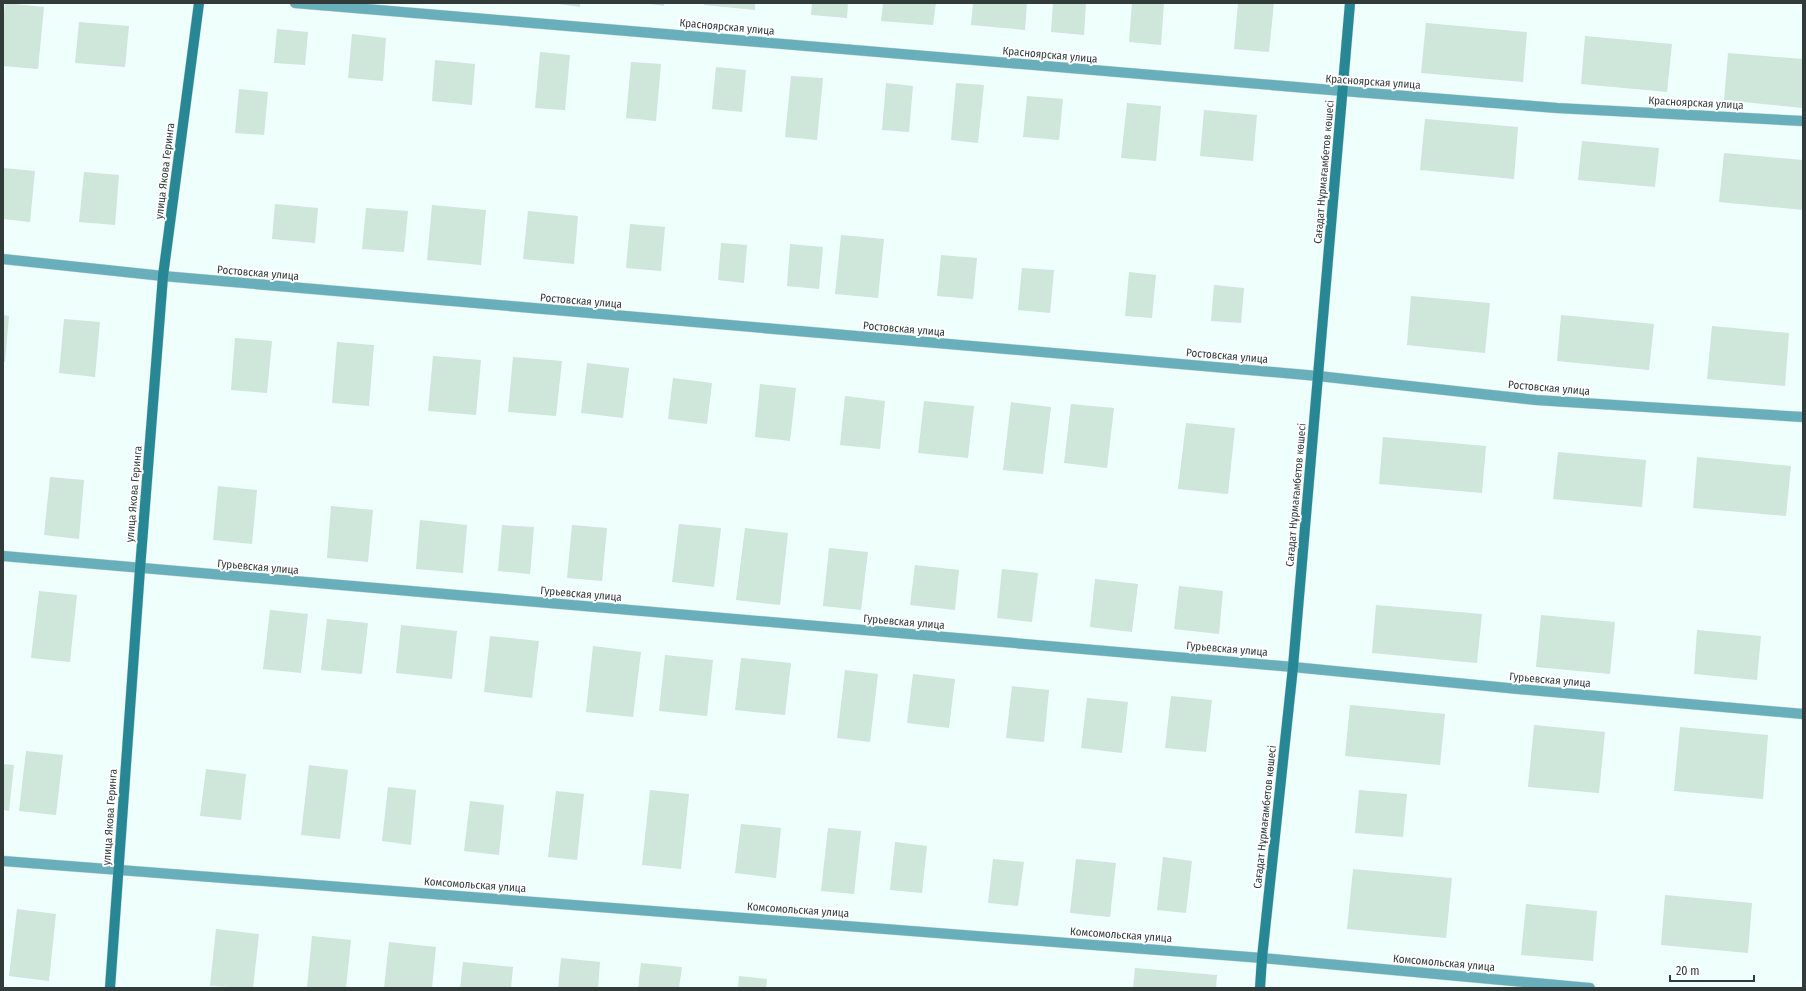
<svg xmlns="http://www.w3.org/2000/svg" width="1806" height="991" font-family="'Fira Sans Condensed',sans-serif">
<rect width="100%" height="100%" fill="#eefffc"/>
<path fill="#cfe6da" d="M5,3L44,7L38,69L3,66V24Z
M551,3H580V7Z
M643,3H664V6Z
M704,3H755V10L704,5Z
M812,3H848L847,18L811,15Z
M883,3H936L933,25L881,21Z
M973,3H1027L1025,30L971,25Z
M1053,3H1086L1084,35L1051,32Z
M1132,3H1164L1161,45L1129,42Z
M1238,3H1274L1269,52L1234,49Z
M79,22L129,26L125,67L75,63Z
M1426,23L1527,32L1523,82L1421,73Z
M277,29L308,32L305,65L274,63Z
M352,34L386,38L383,81L348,78Z
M1585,36L1672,44L1667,92L1581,84Z
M540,52L570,55L565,110L535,108Z
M1728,53L1803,59V108L1724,100Z
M435,60L475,64L472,105L432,101Z
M631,62L661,64L656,121L626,118Z
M716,67L746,70L742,112L712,109Z
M791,76L823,78L817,140L785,137Z
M886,83L913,86L909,132L882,130Z
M956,83L984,85L978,143L951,140Z
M239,89L268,92L264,135L235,133Z
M1027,96L1063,99L1059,140L1023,137Z
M1127,103L1161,106L1156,161L1121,158Z
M1204,110L1257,115L1253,161L1200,156Z
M1425,119L1518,127L1514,179L1420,170Z
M1582,141L1659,148L1655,187L1578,180Z
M1724,153L1803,160V210L1719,202Z
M3,168L35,171L30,222L3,219Z
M84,172L119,175L115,225L79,222Z
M275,204L318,208L315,243L272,239Z
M432,205L486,210L481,265L427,260Z
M366,208L408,211L404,252L362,249Z
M528,211L578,216L574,264L523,259Z
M630,224L665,227L661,271L626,268Z
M841,235L884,239L878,298L835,294Z
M721,243L747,245L744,283L718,280Z
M790,244L823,247L819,289L787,286Z
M941,255L977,258L973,299L937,296Z
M1022,268L1054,270L1050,313L1018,310Z
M1129,272L1156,275L1152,318L1125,316Z
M1214,285L1244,288L1241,323L1211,321Z
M1411,296L1490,303L1485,353L1407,345Z
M3,315L9,316L5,362H3Z
M1561,315L1654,324L1649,370L1557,361Z
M64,319L100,322L95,377L59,373Z
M1712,326L1789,333L1785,386L1707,379Z
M235,338L272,341L267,393L231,390Z
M337,342L374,345L369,406L332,403Z
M433,356L481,360L476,415L428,411Z
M513,357L562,361L556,416L508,412Z
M587,363L629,368L623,418L581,413Z
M673,378L712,383L707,424L668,419Z
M760,384L796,388L790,441L755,437Z
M845,396L885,401L880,449L840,445Z
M924,401L974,406L968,458L918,453Z
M1011,402L1051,407L1043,474L1003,470Z
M1071,404L1114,408L1107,468L1064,463Z
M1186,423L1235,428L1228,494L1178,489Z
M1383,437L1486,446L1482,493L1379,484Z
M1558,452L1646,460L1642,507L1553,499Z
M1697,457L1791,466L1786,516L1693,508Z
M50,477L84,480L79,539L44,535Z
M218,486L257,490L252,544L213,540Z
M331,506L373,510L368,562L327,558Z
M420,520L467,525L463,573L416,569Z
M679,524L721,528L714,587L672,582Z
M502,525L534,527L530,574L498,571Z
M572,525L607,528L602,581L567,578Z
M745,528L788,533L780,605L736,600Z
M829,548L868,552L861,610L823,606Z
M915,565L959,570L955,610L910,605Z
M1002,569L1038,573L1032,622L997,618Z
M1095,579L1138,584L1132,632L1090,627Z
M1179,586L1223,591L1219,634L1174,629Z
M39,591L77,595L70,662L31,658Z
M1376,605L1482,614L1477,663L1372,653Z
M270,610L308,614L301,673L263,669Z
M1541,615L1615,622L1610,674L1536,667Z
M327,619L368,623L362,674L321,670Z
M401,625L457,631L452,679L396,673Z
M1697,630L1761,636L1757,680L1694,674Z
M490,636L539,641L532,698L484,692Z
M593,646L641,652L633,717L586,712Z
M665,655L713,660L707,716L659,711Z
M741,658L791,663L785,715L735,710Z
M845,670L878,674L870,742L837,738Z
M913,674L955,679L949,728L907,723Z
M1012,686L1049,690L1044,742L1006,738Z
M1171,696L1212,700L1206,752L1165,748Z
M1087,698L1128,702L1122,753L1081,748Z
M1350,705L1445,714L1440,765L1345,756Z
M1534,725L1605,732L1599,793L1528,787Z
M1680,727L1768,735L1763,799L1674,791Z
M26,751L63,755L56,815L19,811Z
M3,764L14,765L9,811L3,810Z
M309,765L348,770L340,839L301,835Z
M206,769L246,774L241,820L200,816Z
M388,787L416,790L411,845L382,841Z
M650,790L689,794L681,869L642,865Z
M1359,790L1407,794L1403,837L1355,833Z
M556,791L584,794L577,860L548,857Z
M470,801L504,805L499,855L464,851Z
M741,824L781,828L776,878L735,873Z
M828,828L861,831L854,894L821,891Z
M895,842L927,846L922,893L890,890Z
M1163,857L1192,861L1186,913L1157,910Z
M993,859L1024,862L1018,906L988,903Z
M1076,859L1116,863L1110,917L1070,913Z
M1353,869L1452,878L1446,938L1347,929Z
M1665,895L1752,903L1748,953L1661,945Z
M1526,904L1597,911L1593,961L1521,955Z
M17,909L56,914L49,981L9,976Z
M216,929L259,934L253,988L210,986Z
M312,936L351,940L346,988H307Z
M389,942L436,947L432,988H384Z
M561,958L600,962L598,988H558Z
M463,962L513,967L511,988H460Z
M641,963L682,967L679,988H638Z
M1135,968L1217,975L1216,988H1133Z
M739,976L767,979L766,988H738Z"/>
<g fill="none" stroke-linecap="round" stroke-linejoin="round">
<g stroke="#ccdcd9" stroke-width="11">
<path id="street" d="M295,3L1343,91L1557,108L1803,121
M3,259L163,276L1318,376L1536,400L1803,417
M3,556L1293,667L1518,689L1803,714
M3,861L1262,958L1590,988"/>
</g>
<g stroke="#ccdcd9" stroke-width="11">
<path id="secondary" d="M110,988L140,569L163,276L199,3
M1260,988L1262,958L1293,667L1350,3"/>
</g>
<use href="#street" stroke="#69afbb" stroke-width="10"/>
<use href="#secondary" stroke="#278794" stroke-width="10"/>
</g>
<g text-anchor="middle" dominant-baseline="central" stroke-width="4" stroke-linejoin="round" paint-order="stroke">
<g font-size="11" fill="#313c3a" stroke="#fff">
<text transform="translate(727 27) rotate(5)">Красноярская улица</text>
<text transform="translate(1050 55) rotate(5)">Красноярская улица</text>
<text transform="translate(1373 82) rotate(4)">Красноярская улица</text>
<text transform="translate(1696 103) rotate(3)">Красноярская улица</text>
<text transform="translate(165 171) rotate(-83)">улица Якова Геринга</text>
<text transform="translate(1324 172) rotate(-85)">Сағадат Нұрмағамбетов көшесі</text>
<text transform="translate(258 273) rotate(5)">Ростовская улица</text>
<text transform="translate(581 301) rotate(5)">Ростовская улица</text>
<text transform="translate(904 329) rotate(5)">Ростовская улица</text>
<text transform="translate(1227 356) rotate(5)">Ростовская улица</text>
<text transform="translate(1549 388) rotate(5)">Ростовская улица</text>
<text transform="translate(134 494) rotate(-85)">улица Якова Геринга</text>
<text transform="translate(1296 495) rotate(-85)">Сағадат Нұрмағамбетов көшесі</text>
<text transform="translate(258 567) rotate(5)">Гурьевская улица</text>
<text transform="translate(581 594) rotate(5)">Гурьевская улица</text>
<text transform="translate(904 622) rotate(5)">Гурьевская улица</text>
<text transform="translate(1227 649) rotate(5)">Гурьевская улица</text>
<text transform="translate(1550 680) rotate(5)">Гурьевская улица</text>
<text transform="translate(110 817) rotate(-86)">улица Якова Геринга</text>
<text transform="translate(1265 817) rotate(-84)">Сағадат Нұрмағамбетов көшесі</text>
<text transform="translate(475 885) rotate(4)">Комсомольская улица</text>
<text transform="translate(798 910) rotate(4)">Комсомольская улица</text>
<text transform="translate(1121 935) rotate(4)">Комсомольская улица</text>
<text transform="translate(1444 963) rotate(5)">Комсомольская улица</text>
</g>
</g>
<rect width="1806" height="991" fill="none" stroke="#313c3a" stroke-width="8"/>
<path d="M1670 975v6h84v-6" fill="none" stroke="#313c3a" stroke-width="2"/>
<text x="1676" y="975" font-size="12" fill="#313c3a" stroke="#ffffff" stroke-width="3" paint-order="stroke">20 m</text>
</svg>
